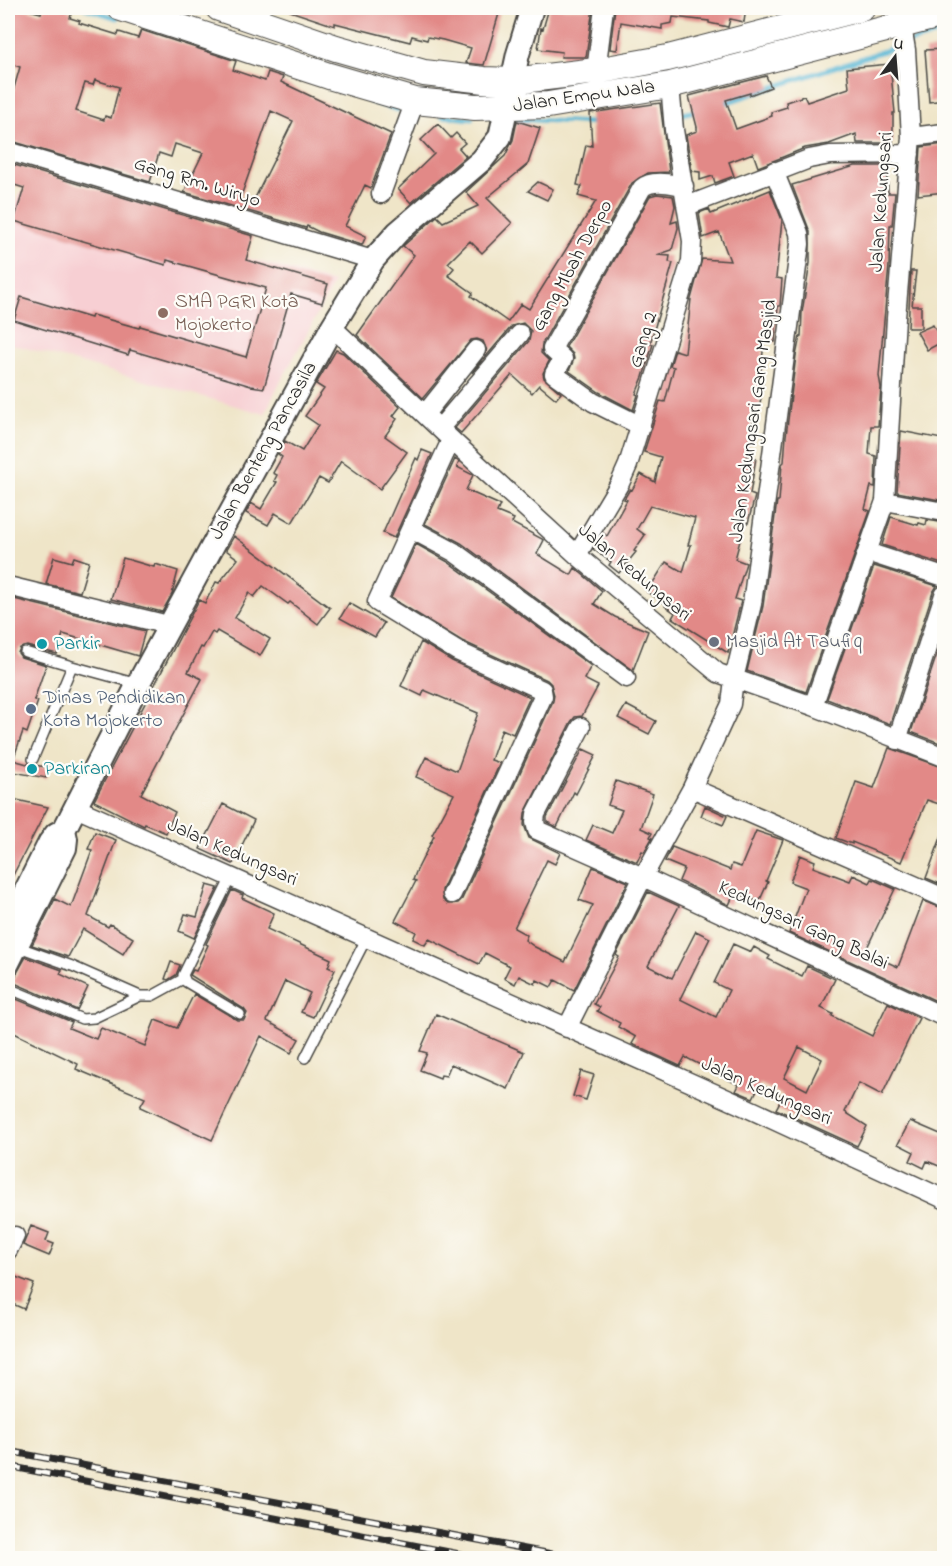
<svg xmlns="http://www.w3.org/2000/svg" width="952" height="1566" font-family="'Indie Flower',sans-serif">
<rect width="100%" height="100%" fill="#fdfcf7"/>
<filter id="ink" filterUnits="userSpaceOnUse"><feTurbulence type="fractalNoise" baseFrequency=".0167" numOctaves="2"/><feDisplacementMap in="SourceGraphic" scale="12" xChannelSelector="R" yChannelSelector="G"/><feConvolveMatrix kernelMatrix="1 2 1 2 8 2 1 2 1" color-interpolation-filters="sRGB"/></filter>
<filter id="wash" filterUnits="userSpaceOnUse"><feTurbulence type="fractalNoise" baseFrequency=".008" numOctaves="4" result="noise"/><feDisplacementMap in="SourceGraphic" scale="24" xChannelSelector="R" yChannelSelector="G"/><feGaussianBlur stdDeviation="1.35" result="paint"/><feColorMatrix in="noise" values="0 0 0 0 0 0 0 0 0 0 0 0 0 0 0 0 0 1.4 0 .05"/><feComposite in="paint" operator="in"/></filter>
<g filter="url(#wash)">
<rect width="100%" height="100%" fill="#efe5c8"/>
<path fill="#f7cfd3" d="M19,192L334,283L272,398L265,414L8,343V231Z"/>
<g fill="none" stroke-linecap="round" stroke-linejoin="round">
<path stroke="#55b6d4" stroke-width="4.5" d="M85,8L117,18
M910,42L944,32
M370,101L398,110
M722,104L902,45
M678,115L699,110
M442,116L472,119
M511,119L595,123"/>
</g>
<g id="blocks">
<path fill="#e28987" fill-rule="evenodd" d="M10,8H21L41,13L43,8H68L67,10L72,12L70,18L80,21L79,23L118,35L119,32L138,38L141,30L236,61L233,70L265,81L268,72L283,77L281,82L391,134L371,188L365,185L345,226L366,236L362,245L319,232L307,226L306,228L184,192L203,153L175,144L171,157L159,153L150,182L8,140V109L20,67L8,63L10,50L8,49V15ZM95,80L119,87L111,118L105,116L104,120L76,111L85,83L93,85ZM271,111L293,121L252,204L240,199Z
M290,8H490L500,10L484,65L466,63L471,48L443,40L428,37L427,40L412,36L410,42L335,23V26L290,11Z
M549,8H593L586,57H561L562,52L538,49L541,28L543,29Z
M615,8H746L744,22L730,19L728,27L709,23V21L673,17L672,23L662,25V29L621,22L617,50L610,49Z
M945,49V100L929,102L925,50Z
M890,64L895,113H893V143H857L856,134L829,144L805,148L758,167L753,153L729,162L734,176L715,183L713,176L700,180V172L692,171L686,135L697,131V127L689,96L766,76L771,87L750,95V93L726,100L736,129L772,116L771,112L787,107L786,102L804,96L807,102L849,88L847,68Z
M660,103L669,172L648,173L632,183L542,344L541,353L549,361L543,373L544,378L561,393L556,399L539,385L532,393L512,375L461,433L455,428L529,341L531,331L523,323L512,326L472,373L487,351L483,341L477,339L471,340L423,398L357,335L414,255L403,246L437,216L443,222L478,206L466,192L505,156L513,140L517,121L540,128L528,164L487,198L512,223L482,253L470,241L448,263L454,268L448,275L473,293L471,296L508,322L521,304L529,309L596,201L578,196L582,186L577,185L586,145L592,146L590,113Z
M438,124L451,138L456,133L465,143L459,148L466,156L411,203L398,189L434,154L421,140Z
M945,144V192L918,195L921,147Z
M8,163L253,236L246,260L328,284L322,303L291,294L264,388L251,386L130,350L128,355L14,320L21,297L91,318L92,315L139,328L140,326L246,357L266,288L167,260L166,265L14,221L24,188L8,183Z
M855,166H887L888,193H895L892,225H890L889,265L879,376L881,387L878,426H871L869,454L876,456L875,487L871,486L865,509L870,511L806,692L747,671L763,606L777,501H779L782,464L784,462L786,436L796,356L800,336H801L802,313L810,263V232L792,185Z
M538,182L553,189L547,200L528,191Z
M770,190L782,220L776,278L782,279L780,306H778L775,342L764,341L760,382H763L760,404L757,421L753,420L746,457L756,458L750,494L755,496L748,523L745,522L735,559L746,563L735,599L741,601L728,653L672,618L675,613L665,606L666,604L647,592L666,562L683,572L691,545H688L695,518L650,506L637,529L645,535L634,551L636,552L619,573L609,565L611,562L593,549L603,533L607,536L627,500L624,499L630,489L632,490L641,474L655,482L661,457L644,452L660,401L665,402L674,367L670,366L675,350L685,353L691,299L702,259L730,261L719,232L703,238L699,213L709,209L711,214Z
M657,194L673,196L675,206L671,223L677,221L678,228L672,250L657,255L670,256L669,262L673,263L650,344H653L643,377L636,394L638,395L633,410L599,392L569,371L574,359L573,354L566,347L650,196Z
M911,271H916L912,306H921V328H908Z
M933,325L942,342L927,350L917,332Z
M336,350L343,353L400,407L393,416L397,419L385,436L407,452L380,489L341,461L328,483L319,478L292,523L275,513L268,525L246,513L251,503L261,509L277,482L274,481L277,475L273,473L282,457L278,454L285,441L302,451L318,425L305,416L324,389L316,384Z
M901,431L942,439V441L945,442V501L897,492Z
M422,450L432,454L394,538L383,533L416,458L418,460Z
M455,459L459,462L457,467L473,475L466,490L500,505L497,512L514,519L512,523L544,540L537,554L571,575L575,568L602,591L594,604L615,617L648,631L633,670L461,543L425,524Z
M891,517L918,525L919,523L926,525L927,520L945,523V565L882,545Z
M234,536L330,608L318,624L290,602L288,604L263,586L254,597L249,593L235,618L270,639L260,656L217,631L215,634L212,632L203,648L201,647L188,672L202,679L141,794L175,812L166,833L145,824L144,826L94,801L199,600L205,603L216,582L219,583L238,559L226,550Z
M416,544L448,562L591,666L584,679L598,686L582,716L575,717L571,722L525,813L524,825L529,838L560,853L555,864L547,860L514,928L527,935L525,940L535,947L565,962L593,905L579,900L593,867L628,882L574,990L555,980L551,987L537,980L535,984L519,976L515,984L504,978L510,966L485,953L479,964L429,939L425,945L413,939L416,932L395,921L416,881L413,880L416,872L434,836L432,835L454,794L416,777L426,757L457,771L478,713L424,690L422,696L401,686L421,642L452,661L530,697L513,734L502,729L491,760L500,763L442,890L443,900L448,904L458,903L462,899L553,701L554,695L551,684L547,680L462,641L391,598Z
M54,557L72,562L74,557L89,562L80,592L46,584Z
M123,558L154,567L155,564L178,571L172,594L162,612L111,599Z
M874,566L937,586L933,592L890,724L827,699Z
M10,598L145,631L138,656L63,634L57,654L27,646L20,648L18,653L21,657L46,665L34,700L38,701L27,733L23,731L13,760L31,765L48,767L46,778L8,771V607Z
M349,603L384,623L375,637L340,618Z
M945,630V745L911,732Z
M626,705L656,721L649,734L618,718Z
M889,748L945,768V806L927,800L901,862L852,842V844L836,838L856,782L874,788Z
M583,749L596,755L576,794L574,792L557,827L547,822V817Z
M616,781L653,794L641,828L652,833L650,837L652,838L644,852L642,851L637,862L586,840L593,825L612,833L622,810L608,805Z
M8,798L48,807L8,885Z
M223,804L254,820L233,864L200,849Z
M705,806L727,816L723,825L701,816Z
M756,831L783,840L766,881L768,882L759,902L735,892L729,905L679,881L684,869L665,861L672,847L730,870L732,864L741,867Z
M95,832L116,840L88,916L108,927L110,924L133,938L123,954L83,929L68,957L32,945L55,899L71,907L92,850L88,849Z
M943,832H945V886L926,878Z
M800,855L815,861L813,867L850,881L853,875L870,883L872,879L895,889L865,952L898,967L923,901L945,909V1005L789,933L806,888L790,882Z
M207,885L218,888L194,938L179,931L185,914L197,917Z
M232,890L243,895L242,898L274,913L267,929L331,959L328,967L335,970L313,1017L301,1012L310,993L285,981L267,1021L299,1039L291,1053L261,1036L212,1140L140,1107L145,1098L76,1069L78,1064L8,1030L9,996L72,1022L69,1028L96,1039L101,1028L145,1046L155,1020L177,1028L194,994L237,1020H244L247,1013L244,1009L190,975L193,970L196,971L208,945L206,944Z
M648,892L679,906L648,966L672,978L696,931L710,938L680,999L716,1017L729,990L714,983L733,944L751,952L754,947L770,956L768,959L802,976L807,966L835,979L821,1008L833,1014L832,1016L872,1036L888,1003L919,1018L882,1095L859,1083L845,1112L867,1126L857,1146L776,1109L783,1096L760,1084L753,1098L736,1091L739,1085L685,1057L680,1066L632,1044L636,1037L618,1027L620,1023L597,1011L600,1007L594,1004L619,957L616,955ZM799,1047L822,1059L807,1090L784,1078Z
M26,957L62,970L60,974L88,987L77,1010L12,982Z
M171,962L180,965L176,975L168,980L165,979Z
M436,1014L524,1052L508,1089L451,1064L446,1076L441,1075L440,1078L420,1070L427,1053L420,1051Z
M581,1071L594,1075L586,1100L573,1096Z
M910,1121L945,1136V1165L941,1163L939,1166L927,1161L924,1168L910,1161L914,1152L898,1144Z
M31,1226L49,1233L46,1241L54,1244L49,1256L23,1245Z
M8,1274L34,1284L24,1309L8,1302Z"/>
</g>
</g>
<g filter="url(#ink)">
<use href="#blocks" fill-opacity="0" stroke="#484743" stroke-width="1.5"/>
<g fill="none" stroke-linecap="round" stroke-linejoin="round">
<g stroke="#484743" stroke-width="12">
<path id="service" d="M25,652L72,666L33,759
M72,666L138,684
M231,877L183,975L186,982L240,1014
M16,946L72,966L140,996H152L183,979
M8,988L82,1019L94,1018L140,996
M305,1058L366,939"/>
</g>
<g stroke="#484743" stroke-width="21">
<path id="minor" d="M596,71L604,8
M911,137L944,133
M8,151L373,260
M381,194L415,101
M687,206L809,159L830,155L910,154
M332,327L457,445L577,555L718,673L813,706L885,501L896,318L911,137L906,50L902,26
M425,414L476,350
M641,426L593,402L554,374L563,359L552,349L642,188C653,179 671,184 684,186
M440,428L520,334
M451,440L377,602L457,651L542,690L543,696L452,894
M885,501L944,512
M411,529L454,552L626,678
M867,552L944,577
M577,555L620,483L628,465L691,261L692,241L674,130L670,85
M8,586L160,623L170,627
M813,706L944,757
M581,727L536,814L535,822L537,830L643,877L944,1017
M897,740L944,595
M692,788L944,898
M76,808L743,1106L944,1199
M567,1028L643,877L692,788L731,704L734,679L752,604L800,244L799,233L774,171
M8,1250L15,1236"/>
</g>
<g stroke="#484743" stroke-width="26">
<path id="tertiary" d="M8,926L50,842L56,834L64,830L138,684L224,525L332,327L373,260L398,232L482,160L500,137L518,54L532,8
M8,963L65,848L66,839L64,830"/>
</g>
<g stroke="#484743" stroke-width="28">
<path id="secondary" d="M121,8L329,76L415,101L475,107L548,105L670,85L944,14
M219,8L336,48L424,73L484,80L513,81L596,71L668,58L862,8"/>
</g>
<use href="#service" stroke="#fff" stroke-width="9"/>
<use href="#minor" stroke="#fff" stroke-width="18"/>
<use href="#tertiary" stroke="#fff" stroke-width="22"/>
<use href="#secondary" stroke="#fff" stroke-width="26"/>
<g stroke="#2b2b2b" stroke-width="7">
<path id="rail" d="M8,1451L573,1558
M8,1466L480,1558"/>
</g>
<use href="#rail" stroke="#fdfcf7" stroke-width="4.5" stroke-dasharray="14" stroke-linecap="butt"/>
</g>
</g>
<circle fill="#8d6e63" stroke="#fdfcf7" stroke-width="2" cx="163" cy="313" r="6"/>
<circle fill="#6b7280" stroke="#fdfcf7" stroke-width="2" cx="714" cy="642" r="6"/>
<g fill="#0f9aa8" stroke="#fdfcf7" stroke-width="2">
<circle cx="42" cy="644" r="6"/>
<circle cx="32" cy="769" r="6"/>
</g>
<circle fill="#5c6f8a" stroke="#fdfcf7" stroke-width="2" cx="31" cy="709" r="6"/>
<g text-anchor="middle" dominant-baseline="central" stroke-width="4.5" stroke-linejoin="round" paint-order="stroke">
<g font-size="20" fill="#2b2b2b" stroke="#fdfcf7">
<text transform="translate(584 97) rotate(-8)">Jalan Empu Nala</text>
<text transform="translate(197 183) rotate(17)">Gang Rm. Wiryo</text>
<text transform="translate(882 202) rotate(-86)">Jalan Kedungsari</text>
<text transform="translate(573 266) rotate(-61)">Gang Mbah Derpo</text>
<text transform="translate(644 340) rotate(-73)">Gang 2</text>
<text transform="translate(754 421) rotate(-82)">Jalan Kedungsari Gang Masjid</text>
<text transform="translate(264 451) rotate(-61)">Jalan Benteng Pancasila</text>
<text transform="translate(634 573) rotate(40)">Jalan Kedungsari</text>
<text transform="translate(232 853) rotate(24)">Jalan Kedungsari</text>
<text transform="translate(803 926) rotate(25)">Kedungsari Gang Balai</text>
<text transform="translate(766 1092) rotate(24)">Jalan Kedungsari</text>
</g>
<g font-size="20" fill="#785e54" stroke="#fdfcf7" text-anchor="start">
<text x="175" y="302">SMA PGRI Kota<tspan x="175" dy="23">Mojokerto</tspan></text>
</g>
<g font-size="20" fill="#5b616d" stroke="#fdfcf7" text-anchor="start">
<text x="726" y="642">Masjid At Taufiq</text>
</g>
<g font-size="20" fill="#0d838f" stroke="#fdfcf7" text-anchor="start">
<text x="54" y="644">Parkir</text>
<text x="44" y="769">Parkiran</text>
</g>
<g font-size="20" fill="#4e5e75" stroke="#fdfcf7" text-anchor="start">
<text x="43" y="698">Dinas Pendidikan<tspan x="43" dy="23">Kota Mojokerto</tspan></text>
</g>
</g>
<rect width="952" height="1566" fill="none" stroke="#fdfcf7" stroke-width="30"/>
<g transform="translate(895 57) rotate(16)" stroke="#fdfcf7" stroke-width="4.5" paint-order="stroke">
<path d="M0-4.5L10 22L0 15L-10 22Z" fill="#2b2b2b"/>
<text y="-9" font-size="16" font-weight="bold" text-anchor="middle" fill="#2b2b2b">U</text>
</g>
</svg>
